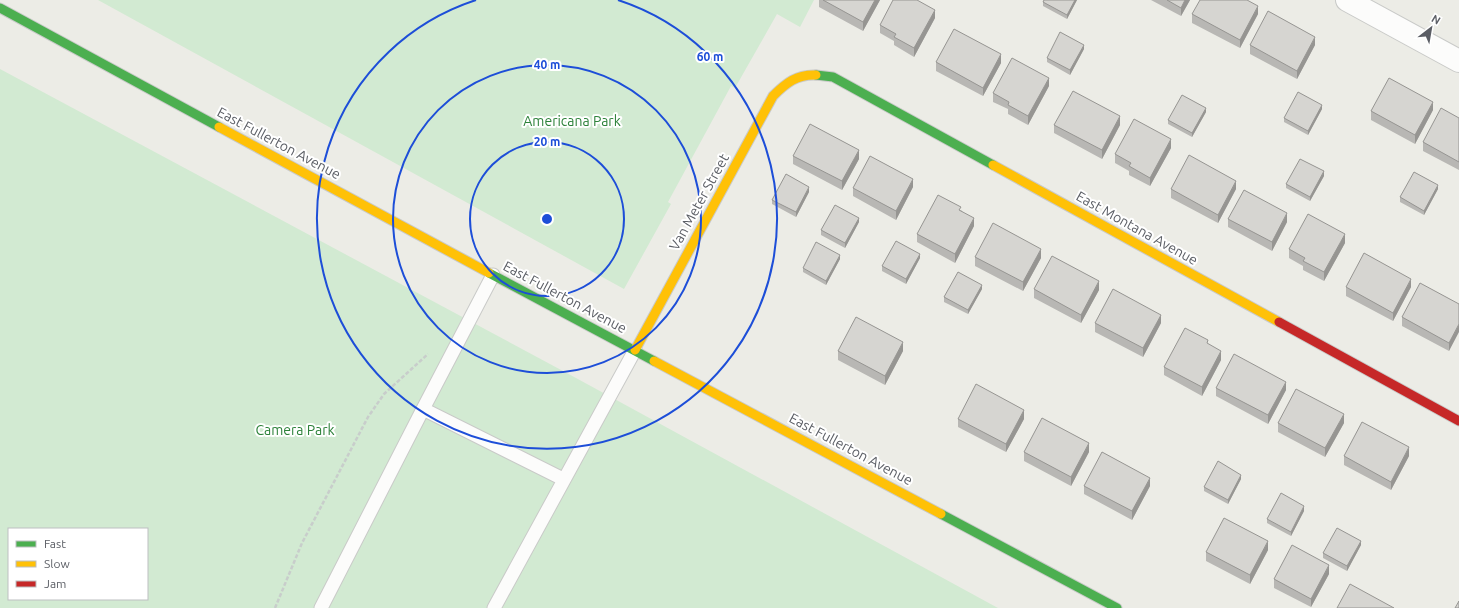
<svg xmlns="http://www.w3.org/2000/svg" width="1459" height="608" font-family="Ubuntu,sans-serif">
<rect width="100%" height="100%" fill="#ecece6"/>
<path fill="#d2ead2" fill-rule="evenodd" d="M98,0H814L800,27L777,14L735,88L731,86L668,202L671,204L624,289Z
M0,69L576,378L998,608H0ZM9,529H147V599H9Z"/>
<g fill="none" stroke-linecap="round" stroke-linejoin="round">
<g stroke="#c9cac8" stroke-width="15">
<path id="lane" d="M493,275L423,409L563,479
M321,608L423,409
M494,608L635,350"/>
</g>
<g stroke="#c9cac8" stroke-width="24">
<path id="street" d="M1347,0L1459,61"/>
</g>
<g stroke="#c9cac9" stroke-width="11">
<path id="fast" d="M0,8L219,127
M816,75L833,77L993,165
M489,273L654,361
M941,514L1117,608"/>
</g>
<g stroke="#c9cac9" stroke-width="11">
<path id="slow" d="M219,127L489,273
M993,165L1279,322
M635,350L773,96C786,83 797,74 816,75
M654,361L941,514"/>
</g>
<g stroke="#c9cac9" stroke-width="11">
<path id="jam" d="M1279,322L1459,421"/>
</g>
<path stroke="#c8cdcb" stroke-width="2.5" stroke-dasharray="4 2" stroke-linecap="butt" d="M275,608L302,543L368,417L384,394L428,354"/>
<use href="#lane" stroke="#fcfcfb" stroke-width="13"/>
<use href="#street" stroke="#fcfcfb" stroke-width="22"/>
<use href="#fast" stroke="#4caf50" stroke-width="9"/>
<use href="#slow" stroke="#ffc107" stroke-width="9"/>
<use href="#jam" stroke="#c62828" stroke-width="9"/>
</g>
<path fill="#b8b7b4" d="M819,0H880L863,31L819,7Z
M1044,0H1077L1067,19L1043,6V2Z
M1151,0H1190L1181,16Z
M1192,14H1258L1240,48L1192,23Z
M935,18L914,57L894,45V41L880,33V25Z
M1250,45H1315L1297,79L1250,54Z
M1084,49L1070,75L1047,62V58Z
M936,62L1001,63L983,96L936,71Z
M1049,86L1028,125L1008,114V109L993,102V93Z
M1322,109L1308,135L1284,122V118Z
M1433,110L1415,144L1371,120V111Z
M1206,112L1192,137L1168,124V120Z
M1459,118V170L1423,151V142Z
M1054,125H1120L1102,159L1054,133Z
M1171,148L1150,186L1129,175V171L1115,163V154Z
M793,156L859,159L842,190L793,164Z
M1324,176L1310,201L1286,188V184Z
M913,187L896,220L853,196V188Z
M1171,189H1236L1218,223L1171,198Z
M1438,189L1424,215L1400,202V197Z
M809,192L796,217L772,204V200Z
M961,210L974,226L955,263L917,242V234Z
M1228,219L1287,222L1272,251L1228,227Z
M859,222L845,248L821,235V230Z
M1345,243L1324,281L1303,270V266L1289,258V249Z
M975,257L1041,258L1023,291L975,266Z
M920,258L906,284L882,271V266Z
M840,259L826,285L803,272V268Z
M1346,287H1411L1393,321L1346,296Z
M982,289L968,314L944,302V297Z
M1034,289L1099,290L1081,323L1034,298Z
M1459,304L1449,351L1402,326V317Z
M1095,323H1161L1143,357L1095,332Z
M1208,344L1221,360L1202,396L1164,375V367Z
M838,351H903L885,385L838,360Z
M1216,388L1286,390L1268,424L1216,396Z
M958,419H1024L1006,452L958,427Z
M1278,423H1344L1325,457L1278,432Z
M1024,452H1089L1071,486L1024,461Z
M1344,456H1409L1391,490L1344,465Z
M1241,479L1228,504L1204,491V487Z
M1084,486H1150L1132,520L1084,494Z
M1304,511L1291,536L1267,523V519Z
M1361,545L1347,571L1323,558V553Z
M1268,550L1250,584L1206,561V552Z
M1329,574L1311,607L1274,588V579Z"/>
<path fill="#969592" d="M875,0H880L863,31V22Z
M1075,0H1077L1067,19V15Z
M1185,0H1190L1181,16V8Z
M1258,6V14L1240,48V40Z
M935,10V18L914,57V48Z
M1315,37V45L1297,79V71Z
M1084,45V49L1070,75V70Z
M1001,54V63L983,96V88Z
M1049,78V86L1028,125V116Z
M1433,102V110L1415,144V135Z
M1322,105V109L1308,135V131Z
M1206,108V112L1192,137V133Z
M1120,116V125L1102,159V150Z
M1171,139V148L1150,186V178Z
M859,150V159L842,190V181Z
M1324,171V176L1310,201V197Z
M913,179V187L896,220V211Z
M1236,181V189L1218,223V215Z
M1438,185V189L1424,215V211Z
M809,187V192L796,217V212Z
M1287,213V222L1272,251V242Z
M859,218V222L845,248V243Z
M974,218V226L955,263V254Z
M1345,234V243L1324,281V272Z
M1041,249V258L1023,291V282Z
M920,254V258L906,284V279Z
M840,255V259L826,285V281Z
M1411,279V287L1393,321V313Z
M1099,281V290L1081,323V315Z
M982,285V289L968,314V310Z
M1161,315V323L1143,357V348Z
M1459,324V332L1449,351V343Z
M903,342V351L885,385V376Z
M1221,351V360L1202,396V387Z
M1286,382V390L1268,424V415Z
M1024,410V419L1006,452V444Z
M1344,414V423L1325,457V448Z
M1089,443V452L1071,486V477Z
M1409,447V456L1391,490V482Z
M1241,475V479L1228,504V500Z
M1150,478V486L1132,520V511Z
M1304,506V511L1291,536V532Z
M1268,541V550L1250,584V575Z
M1361,541V545L1347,571V566Z
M1329,565V574L1311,607V599Z"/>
<path fill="#d6d5d1" stroke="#969592" d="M823,0H875L863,22Z
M893,0H917L935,10L914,48L894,37L896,34L880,25Z
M1044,0H1075L1067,15L1043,2Z
M1167,0H1185L1181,8Z
M1200,0H1247L1258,6L1240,40L1192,14Z
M1268,11L1315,37L1297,71L1250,45Z
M954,29L1001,54L983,88L936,62Z
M1060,32L1084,45L1070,70L1047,58Z
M1012,58L1049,78L1028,116L1008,105L1009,102L993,93Z
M1389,78L1433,102L1415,135L1371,111Z
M1073,91L1120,116L1102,150L1054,125Z
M1298,92L1322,105L1308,131L1284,118Z
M1182,95L1206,108L1192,133L1168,120Z
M1441,108L1459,118V162L1423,142Z
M1134,119L1171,139L1150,178L1129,166L1131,163L1115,154Z
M810,124L859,150L842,181L793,156Z
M1189,155L1236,181L1218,215L1171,189Z
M870,156L913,179L896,211L853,188Z
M1300,159L1324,171L1310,197L1286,184Z
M1414,172L1438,185L1424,211L1400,197Z
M786,174L809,187L796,212L772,200Z
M1244,190L1287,213L1272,242L1228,219Z
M938,195L961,207L959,210L974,218L955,254L917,234Z
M835,205L859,218L845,243L821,230Z
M1308,214L1345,234L1324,272L1303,261L1305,258L1289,249Z
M993,223L1041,249L1023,282L975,257Z
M896,241L920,254L906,279L882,266Z
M816,242L840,255L826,281L803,268Z
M1364,253L1411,279L1393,313L1346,287Z
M1052,256L1099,281L1081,315L1034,289Z
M958,272L982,285L968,310L944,297Z
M1420,283L1459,304V324L1449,343L1402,317Z
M1113,289L1161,315L1143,348L1095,323Z
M856,317L903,342L885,376L838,351Z
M1185,328L1208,340L1207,343L1221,351L1202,387L1164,367Z
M1234,354L1286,382L1268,415L1216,388Z
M976,384L1024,410L1006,444L958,419Z
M1296,389L1344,414L1325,448L1278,423Z
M1042,418L1089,443L1071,477L1024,452Z
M1362,422L1409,447L1391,482L1344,456Z
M1102,452L1150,478L1132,511L1084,486Z
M1218,461L1241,475L1228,500L1204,487Z
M1281,493L1304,506L1291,532L1267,519Z
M1224,518L1268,541L1250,575L1206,552Z
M1337,528L1361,541L1347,566L1323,553Z
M1292,545L1329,565L1311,599L1274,579Z
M1350,584L1394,608H1337Z
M1459,601V608H1455Z"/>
<g fill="none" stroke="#1d4ed8" stroke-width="2">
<circle cx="547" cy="219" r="77"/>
<circle cx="547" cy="219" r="154"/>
<path d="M618 0A230 230 0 1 1 476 0"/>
</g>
<g text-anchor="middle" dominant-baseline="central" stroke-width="4" stroke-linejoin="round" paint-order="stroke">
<g font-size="14" fill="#2d823a" stroke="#fff">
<text x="572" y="121">Americana Park</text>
<text x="295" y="430">Camera Park</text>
</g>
<g font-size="14" fill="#5b5e65" stroke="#fff">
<text transform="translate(279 143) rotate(28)">East Fullerton Avenue</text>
<text transform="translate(699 202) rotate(-61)">Van Meter Street</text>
<text transform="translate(1137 228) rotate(29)">East Montana Avenue</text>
<text transform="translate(565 297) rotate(28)">East Fullerton Avenue</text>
<text transform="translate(851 449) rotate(28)">East Fullerton Avenue</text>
</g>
</g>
<circle cx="547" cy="219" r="6" fill="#1d4ed8" stroke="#fff" stroke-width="2"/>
<g font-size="12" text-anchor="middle" font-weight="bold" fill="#1d4ed8" stroke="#fff" stroke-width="4" stroke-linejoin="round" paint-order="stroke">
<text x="710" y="61">60 m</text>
<text x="547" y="69">40 m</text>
<text x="547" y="146">20 m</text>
</g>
<rect x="8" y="528" width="140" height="72" fill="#ffffff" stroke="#bdbfc1"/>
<rect x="16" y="541" width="20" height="6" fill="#4caf50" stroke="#bdbfc1"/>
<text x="44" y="548" font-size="12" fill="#5b5e65">Fast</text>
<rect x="16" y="561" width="20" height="6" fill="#ffc107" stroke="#bdbfc1"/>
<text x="44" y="568" font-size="12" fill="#5b5e65">Slow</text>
<rect x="16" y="581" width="20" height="6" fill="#c62828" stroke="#bdbfc1"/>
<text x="44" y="588" font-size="12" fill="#5b5e65">Jam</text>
<g transform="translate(1431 28) rotate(31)" stroke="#ffffff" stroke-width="3" paint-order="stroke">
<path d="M0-3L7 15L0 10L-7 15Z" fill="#5b5e65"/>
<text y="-6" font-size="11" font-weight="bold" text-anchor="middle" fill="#5b5e65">N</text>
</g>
</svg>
